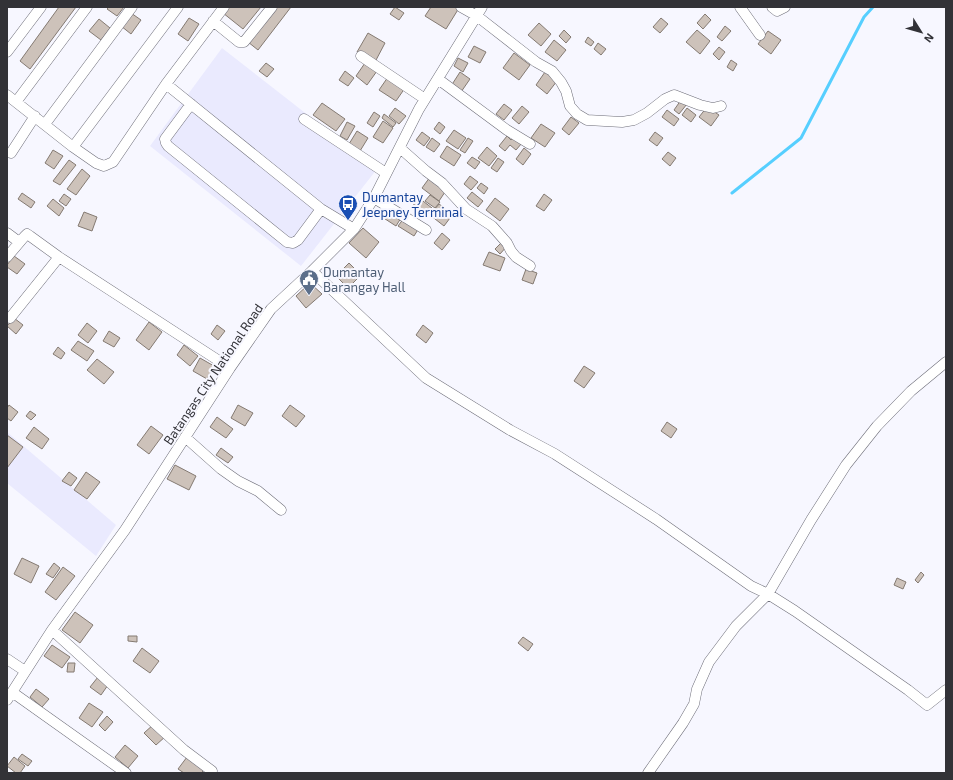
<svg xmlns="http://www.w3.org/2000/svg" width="953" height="780" font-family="'Exo 2',sans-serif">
<rect width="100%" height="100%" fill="#f7f7ff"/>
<path fill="#eaeafe" d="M222,48L377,169L301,266L150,146Z
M7,432L116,525L96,556L7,483Z"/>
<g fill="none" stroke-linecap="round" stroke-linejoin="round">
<path stroke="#56cfff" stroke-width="3" d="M732,193L801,138L864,17L873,7"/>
</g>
<path fill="#cdc2ba" stroke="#847a72" d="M59,7H76L30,69L20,61Z
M109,7H124L117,16L107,9Z
M227,7H261L243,29L223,13Z
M275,7H291L258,50L248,42Z
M395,7L404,13L399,20L390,14Z
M431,7H457L459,8L446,29L425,16Z
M131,13L141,20L131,34L121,26Z
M705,14L711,20L703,29L697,23Z
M189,18L199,24L188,41L178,34Z
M661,18L668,24L660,33L653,27Z
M99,19L110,28L101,40L89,31Z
M539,23L551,34L541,46L528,35Z
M725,26L731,31L722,41L717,37Z
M564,30L571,37L566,43L559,36Z
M697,30L710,41L700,54L686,42Z
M768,31L781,40L771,54L758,44Z
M368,33L385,43L375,62L357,52Z
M588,37L594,42L591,46L585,42Z
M554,40L566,50L557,61L545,52Z
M598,43L606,49L601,55L594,49Z
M474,46L486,52L480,63L468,57Z
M719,47L725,52L719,60L713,54Z
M514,53L530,65L519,80L503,68Z
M458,58L468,63L463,72L454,66Z
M731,60L737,64L733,71L727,67Z
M266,63L274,69L267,77L259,71Z
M365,63L377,71L367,85L356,76Z
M345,71L354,78L348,86L339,80Z
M460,72L470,79L461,92L451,86Z
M545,72L557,81L547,94L536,85Z
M388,77L405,88L396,101L379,90Z
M681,100L687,104L679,114L674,110Z
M322,103L345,119L336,131L313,115Z
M504,104L512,110L504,120L496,114Z
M522,106L529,112L519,124L512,118Z
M707,107L719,115L711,126L699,117Z
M395,108L406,116L399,124L389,116Z
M687,108L696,115L691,122L682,115Z
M667,110L679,119L674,126L662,117Z
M374,112L380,116L373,127L367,123Z
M384,114L396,123L393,127L382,118Z
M571,117L579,123L569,135L562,129Z
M383,121L393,128L383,143L373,137Z
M347,122L355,126L347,140L340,136Z
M439,122L445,127L440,134L434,129Z
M541,124L555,133L545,147L531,138Z
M454,130L466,138L458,149L446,141Z
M357,131L368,138L360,151L349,144Z
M422,132L430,138L424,146L416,140Z
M655,132L663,138L657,146L649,140Z
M507,136L511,140L514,136L522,143L516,150L510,145L505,151L499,146Z
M432,138L440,144L434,152L426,147Z
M468,138L473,141L465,153L460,150Z
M447,146L461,155L454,166L440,157Z
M487,147L497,156L489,166L478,158Z
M524,148L531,154L523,165L516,159Z
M53,150L63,156L54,169L45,163Z
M668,152L676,158L670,166L662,159Z
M472,157L480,162L475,169L467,163Z
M498,158L504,162L497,172L491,168Z
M69,160L76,165L60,185L53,181Z
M82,169L90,176L76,195L67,189Z
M470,176L478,182L471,190L464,184Z
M430,177L447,189L439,201L422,188Z
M481,183L488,188L484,194L477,188Z
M472,192L483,201L478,207L467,198Z
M22,193L35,202L31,208L18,199Z
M64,194L71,199L66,206L59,201Z
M544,194L552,200L544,211L536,206Z
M430,195L440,202L435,208L425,201Z
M419,198L432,208L425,217L412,207Z
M495,198L509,209L500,221L486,210Z
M53,199L64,208L59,216L47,206Z
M439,204L453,214L444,226L430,215Z
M385,207L401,218L396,226L379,215Z
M84,212L97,217L92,231L78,226Z
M404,218L419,228L414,236L398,226Z
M363,228L379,242L366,258L349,243Z
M442,233L450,240L442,250L434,243Z
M502,242L507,246L500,254L495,249Z
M489,252L505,258L500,271L483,265Z
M14,256L25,264L17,274L7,267V265Z
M349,263L361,275L348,288L336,276Z
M526,269L537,273L533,284L522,280Z
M310,283L322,294L306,308L296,296Z
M14,318L23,325L16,334L7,326Z
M149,322L162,332L149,350L136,340Z
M87,323L97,331L88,343L78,335Z
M217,325L225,331L218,340L211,334Z
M423,325L433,333L426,343L416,335Z
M109,331L120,338L114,347L103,341Z
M78,341L94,351L87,361L71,350Z
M184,345L198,356L190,366L177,355Z
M58,347L65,353L61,359L53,354Z
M200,358L214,366L207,379L193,371Z
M97,359L114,372L104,384L87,370Z
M584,366L595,373L584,388L574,381Z
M9,405L18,412L11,421L7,418V408Z
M238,405L253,413L245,426L231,418Z
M290,405L305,416L296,427L282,416Z
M30,411L36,415L31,420L26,416Z
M217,417L233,429L226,438L210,427Z
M667,422L677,429L671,438L661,431Z
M151,426L163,435L149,454L137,445Z
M34,427L49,439L42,449L26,438Z
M7,435L23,447L7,468Z
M221,448L233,457L228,463L216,455Z
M175,465L196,476L189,490L167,479Z
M69,472L77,478L71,486L62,481Z
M86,472L100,482L87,499L74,490Z
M22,558L39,566L31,583L14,574Z
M54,563L60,568L53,578L46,574Z
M63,567L75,576L56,600L45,592Z
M921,572L924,575L918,583L915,580Z
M897,578L906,582L903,589L894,585Z
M75,612L93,625L80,643L62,630Z
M128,636H137V642L128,641Z
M523,637L533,644L528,651L518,643Z
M52,645L70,657L62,668L44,656Z
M142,648L159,661L150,673L133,661Z
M68,663H75L74,672H67Z
M98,677L108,685L101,695L90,687Z
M36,689L49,699L42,707L30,697Z
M89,703L103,712L92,727L79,718Z
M107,716L113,722L105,731L99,725Z
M154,724L166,736L156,745L144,733Z
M125,745L138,756L128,768L115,757Z
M22,754L32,761L28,766L18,759Z
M14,757L25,766L20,773H16L7,766Z
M187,757L204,770L201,773H184L178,769Z"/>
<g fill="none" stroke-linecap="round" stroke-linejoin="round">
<g stroke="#6d6d78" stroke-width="11">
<path id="minor" d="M461,7L477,16L536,62L552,71L561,82L566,91L570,106L577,114L587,120L622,122L634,120L647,113L665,99L674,95L700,105L713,108L721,106
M740,7L760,35
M772,7L777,11L785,7
M213,21L239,42H244L272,7
M7,52L41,7
M361,56L425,99
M438,79L507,130L530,144
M166,84L321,209L354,229
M7,95L73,147L96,163L104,166L113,162L166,84L224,7
M16,102L87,7
M191,104L165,139L166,143L168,146L287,242L293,243L298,240L321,209
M304,119L386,173
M45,124L132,7
M73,147L178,7
M400,148L426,171L442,183L466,209L492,226L507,243L511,251L516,257L530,266
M11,153L35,116
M374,198L426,230
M7,233L19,242
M7,257L24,237L27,234L30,236L59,257L230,368
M312,271L426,378L510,430L555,454L656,519L751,586L768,594L811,520L846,465L877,426L911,391L946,362
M10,318L59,257
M185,437L221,469L238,481L258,491L281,510
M52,630L184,750L212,771
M7,659L25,671
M12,692L126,773
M7,700L52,630L125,530L230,368L271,309L312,271L354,229L374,198L419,109L482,7
M648,773L683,723L694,704L697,689L709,662L736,626L768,594L795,611L908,690L927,705L946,690"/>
</g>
<use href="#minor" stroke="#fff" stroke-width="10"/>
</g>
<defs>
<g id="bus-pin" transform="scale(1)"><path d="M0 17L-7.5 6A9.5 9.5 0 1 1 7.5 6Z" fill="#1a4fb4" stroke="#f7f7ff"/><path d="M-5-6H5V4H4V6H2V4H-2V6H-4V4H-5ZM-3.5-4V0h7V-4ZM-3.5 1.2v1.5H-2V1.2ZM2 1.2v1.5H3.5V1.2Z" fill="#fff"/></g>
<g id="civic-pin" transform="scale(1)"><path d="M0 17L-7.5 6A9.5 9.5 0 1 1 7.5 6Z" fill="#5c6f8a" stroke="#f7f7ff"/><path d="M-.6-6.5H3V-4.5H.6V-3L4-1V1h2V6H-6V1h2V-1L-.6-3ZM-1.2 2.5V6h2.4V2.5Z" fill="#fff"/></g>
</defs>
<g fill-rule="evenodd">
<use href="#bus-pin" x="348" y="204"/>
<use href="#civic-pin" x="309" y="279"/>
</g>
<g text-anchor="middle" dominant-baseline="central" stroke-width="4" stroke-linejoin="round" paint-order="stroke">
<g font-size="13" fill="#164399" stroke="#f7f7ff" text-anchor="start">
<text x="362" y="197">Dumantay<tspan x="362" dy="15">Jeepney Terminal</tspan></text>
</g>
<g font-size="13" fill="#4e5e75" stroke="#f7f7ff" text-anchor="start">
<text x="323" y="272">Dumantay<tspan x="323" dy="15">Barangay Hall</tspan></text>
</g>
<g font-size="13" fill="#323237" stroke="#f7f7ff">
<text transform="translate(213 374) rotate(-56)">Batangas City National Road</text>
</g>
</g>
<rect width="953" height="780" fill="none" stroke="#323237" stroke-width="16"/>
<g transform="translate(921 32) rotate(127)" stroke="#f7f7ff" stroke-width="3" paint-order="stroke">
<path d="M0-3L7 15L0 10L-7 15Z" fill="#323237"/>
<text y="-6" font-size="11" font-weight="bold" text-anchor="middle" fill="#323237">N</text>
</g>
</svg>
